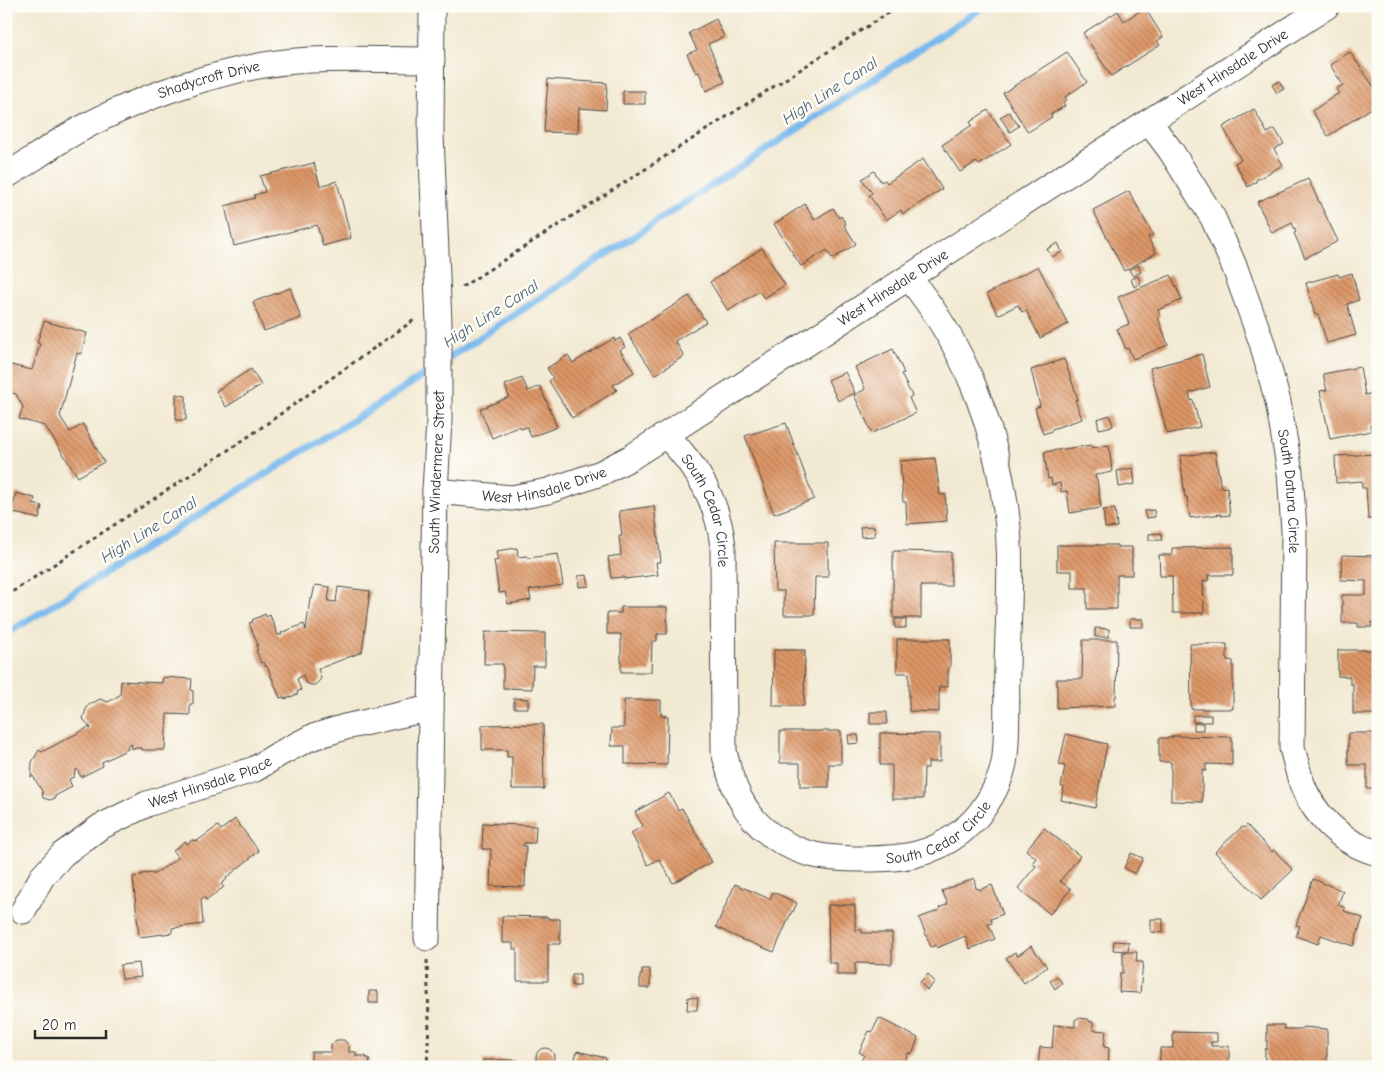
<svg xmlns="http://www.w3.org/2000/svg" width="1384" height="1073" font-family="'Comic Neue',sans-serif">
<defs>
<pattern id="building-back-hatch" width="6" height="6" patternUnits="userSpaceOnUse" patternTransform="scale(1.25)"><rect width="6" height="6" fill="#dd9767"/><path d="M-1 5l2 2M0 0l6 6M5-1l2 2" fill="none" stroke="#b37b55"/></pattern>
</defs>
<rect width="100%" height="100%" fill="#fdfcf7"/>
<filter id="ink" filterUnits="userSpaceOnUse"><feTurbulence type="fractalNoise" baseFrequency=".02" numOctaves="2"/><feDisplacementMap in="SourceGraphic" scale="10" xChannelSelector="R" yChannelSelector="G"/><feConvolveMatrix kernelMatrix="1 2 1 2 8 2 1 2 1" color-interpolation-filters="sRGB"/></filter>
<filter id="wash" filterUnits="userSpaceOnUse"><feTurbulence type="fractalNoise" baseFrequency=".0096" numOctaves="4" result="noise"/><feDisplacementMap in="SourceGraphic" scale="20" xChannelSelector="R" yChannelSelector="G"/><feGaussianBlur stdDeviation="1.12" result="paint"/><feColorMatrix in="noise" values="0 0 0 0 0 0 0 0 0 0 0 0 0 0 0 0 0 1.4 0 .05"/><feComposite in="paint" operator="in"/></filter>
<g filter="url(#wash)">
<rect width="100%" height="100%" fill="#f2e9d2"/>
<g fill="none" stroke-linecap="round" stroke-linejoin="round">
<path stroke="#79b9ed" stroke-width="7" d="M444,361L985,6
M6,634L373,408L433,369"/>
</g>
<g id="blocks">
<path fill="url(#building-back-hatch)" d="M1145,8L1163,37L1157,41L1160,45L1111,76L1083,33L1118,11L1124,21Z
M716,19L724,37L708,44L725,82L706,91L699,72L696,73L687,54L697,50L689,33Z
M1067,52L1087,82L1065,97L1067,100L1063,102L1065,106L1050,115L1052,117L1028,132L1003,93Z
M1350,52L1378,93V104L1328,136L1312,111L1339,93L1336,89L1343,85L1330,65Z
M548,79L607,83L606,110L579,108L578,133L544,132Z
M1279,81L1284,89L1277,93L1272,85Z
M623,91H645V104H623Z
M1254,109L1267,133L1275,129L1284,144L1274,149L1283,165L1256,180V182L1248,187L1235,163L1241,160L1223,127Z
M988,110L1011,144L979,165L976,162L960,172L942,145L972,125L970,122Z
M1009,112L1019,126L1010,132L1000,117Z
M923,159L942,189L903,214L901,210L886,220L869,195L872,193L862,179L874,171L881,182L885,180L887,183Z
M314,163L320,186L337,181L351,238L323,246L317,225L234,246L225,206L255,198L254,195L265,192L260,176Z
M1308,179L1338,241L1305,258L1294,233L1296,232L1292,223L1272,233L1257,202Z
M1129,191L1153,235L1148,237L1156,253L1124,271L1093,210Z
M805,204L814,220L833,208L839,218L841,216L846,224L844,225L856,244L832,259L827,250L801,266L774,224Z
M1058,243L1062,252L1052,257L1047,249Z
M762,248L785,285L764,298L759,291L728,311L710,282Z
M1138,265L1141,272L1133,276L1129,270Z
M1038,266L1068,324L1040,338L1026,310L1022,312L1018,305L998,315L987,294Z
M1352,273L1359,300L1347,304L1356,335L1327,343L1318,314L1315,315L1306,283L1338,274L1339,277Z
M1171,275L1182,300L1158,310L1160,316L1158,317L1168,345L1133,359L1128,348L1126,349L1117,329L1129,324L1118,297Z
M1138,276L1141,283L1134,287L1131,279Z
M290,288L301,318L264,331L253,302Z
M689,296L706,322L675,341L684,356L655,375L628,334Z
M44,321L87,333L81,354L77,353L60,416L70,432L83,424L104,462L78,477L45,426L19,419L23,407L16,394L6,392V380L11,365L32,370L40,344L37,343Z
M614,338L615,341L620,338L625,347L620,350L634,372L613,385L617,390L572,418L549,381L553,378L547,368L568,355L573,363Z
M893,349L904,373L901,374L912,396L909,398L916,413L872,433L854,395L864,390L865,388L855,367Z
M1202,354L1210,387L1189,393L1191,401L1193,400L1200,427L1167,434L1150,368Z
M1064,359L1078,399L1075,400L1082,419L1052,429V431L1043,434L1035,408L1040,406L1031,370Z
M1360,367L1365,395L1376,392L1378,424L1370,425L1371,431L1330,439L1320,391L1327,390L1323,374Z
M251,369L261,385L226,407L216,391Z
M845,372L855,393L838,401L828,380Z
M522,378L528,391L540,386L557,427L531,437L527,427L521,429L520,426L492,438L480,409L509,397L505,385Z
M176,394L186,396V420H176Z
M1110,415L1113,426L1099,429L1097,419Z
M786,423L814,499L774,514L745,436Z
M1091,445L1092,448L1109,445L1112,472L1095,475L1096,479H1097L1101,508L1070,513L1067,491L1061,492L1060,483L1052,485L1051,478L1048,479L1044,452Z
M1215,452L1221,488L1227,487L1230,515L1221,516V514L1190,518L1187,497H1185L1180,456Z
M1378,454V519H1368L1366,488H1362V481L1336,483L1335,456Z
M935,458L940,495L945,494L947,521L907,524L906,502H903L900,461Z
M1133,468L1135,484L1119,487L1117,471Z
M16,493L35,498L33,504L42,506L39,519L11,512Z
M654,506L661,562H656L658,575L624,579V577L611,578L608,557L621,555L619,536H622L619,511Z
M1115,509L1117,527L1105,528L1103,510Z
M1154,510L1155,517L1146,518L1144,511Z
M874,526L875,536L861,537L860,527Z
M1161,533L1162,540H1149V534Z
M774,543H828V577H815L814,615H784V591H775Z
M1057,545H1117V547H1132V575H1117V609H1087V588H1072V571H1057Z
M1233,547V575H1208V581H1203L1204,613H1173L1172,576H1160L1159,555H1172V548Z
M517,548L518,557L527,556L528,558L558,554L563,585L529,590L531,600L508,604L505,592L499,593L494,561L498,560L496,551Z
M893,551L951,552V586H921V618H893Z
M1342,555L1378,556V622H1372V627H1358V623H1342V595H1366V581L1341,580Z
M587,575L589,586L579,587L578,576Z
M315,585L330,587L328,601L336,602L338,587L370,591L362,652L318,669L321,679L315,685H311L306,683L303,675L297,679L301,690L297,692L298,694L285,699L284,697L280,698L267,666H265L263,662L261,663L256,650H258L256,646L258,645L249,623L253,622L252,620L265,614L266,617L270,615L278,635H282L281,633L304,624L306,630L310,599H312Z
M621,607H667V634H657V641H652L651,672H621V634H607V613H621Z
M895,619H906V628H895Z
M1130,619H1143V627H1130Z
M1095,628L1109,629V637H1095Z
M485,632L545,633V666H533L532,689L503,688V664H484Z
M897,639H950V668H948V687H939V712L909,711V673H897Z
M1083,640H1117L1116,697H1115V706L1057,708V679H1082Z
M1190,644H1227V660L1233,661V709H1191Z
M774,650H805L804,706H773Z
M1338,650H1378V714H1353V684H1350V677L1338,676Z
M163,677L192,679L191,690L193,691V704H190V715L167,714L165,750H142V748H131L132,744L127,746L128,749L102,762L103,766L81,777L77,769L75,771L74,777L69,779L72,787L55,796V798L50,800L43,798L42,791L33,776L31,777L32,762L39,750L42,752L89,727L90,729L91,728L83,719L87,706L100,699L108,702L120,695L121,681L162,683Z
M514,698L528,699V708H514Z
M624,700H661V716H668L667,765L625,764V746H611L612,728H624Z
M870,712H887V724H870Z
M1193,715H1211V722H1193Z
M1194,723H1203V730H1194Z
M543,724L544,789H512V757H507V750H482V725Z
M780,731H841V764H829V787H800V763H780Z
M880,733L940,734V762H928V768H924L923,799H892V765H880Z
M1348,733H1378V789H1367V765H1348Z
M1066,734L1107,744L1095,808L1061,800L1064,787H1061L1065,766L1059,765Z
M848,735H858L859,743L849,744Z
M1172,736L1232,737V765L1206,764V771L1202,770V802L1171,801V762H1159V738H1172Z
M669,793L678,810L682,808L712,862L673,883L659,859L648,865L631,833L643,826L635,812Z
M235,819L259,851L226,878L227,879L221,884L224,887L206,900L204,897L201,899L203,924L172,928V933L139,937L133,877L141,876V874L153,873V875L178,858L173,851L185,841L187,844L192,840L197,841L218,826L221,830Z
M483,823L536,826L535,843H524L523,846H526L525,887L490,886L491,849H482Z
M1247,825L1272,852L1274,850L1293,870L1261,900L1215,852L1242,827L1244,828Z
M1044,828L1080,856L1060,881L1071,889L1050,914L1018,888L1036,866L1032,863L1036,858L1026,850Z
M1131,853L1143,858L1135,874L1124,868Z
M974,878L976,889L978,888L979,890L992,885L1003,914L991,919L992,923L988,924L995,939L970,949L965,936L937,948L936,945L931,947L919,918L940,910L939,908L948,904L942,891Z
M1313,879L1343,891L1338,905L1345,908L1344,911L1363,918L1353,946L1321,935L1318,944L1296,936L1300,926L1296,925Z
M735,884L770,899L773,892L797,903L793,912L792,911L774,952L747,941H745L716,927Z
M828,905H855V930H862V933H892V964L855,963V975H837V963H829Z
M502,916L548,917V919H560V944H548V981H517V949H513V943H502Z
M1151,919H1163V933L1151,932Z
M1114,941L1129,942L1128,951L1113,950Z
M1031,946L1047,967L1024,983L1006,958L1015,952L1017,956Z
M1123,952H1137L1136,962H1143L1140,993L1119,992L1120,973H1123Z
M139,963L141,977L122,979L120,965Z
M642,969H650V988H640V975H642Z
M928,974L935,982L927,990L920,982Z
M572,975H580V986H572Z
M1057,976L1062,983L1055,989L1050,981Z
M369,991H378V1003H369Z
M688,997L698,998L697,1010H687Z
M879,1018L918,1038L914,1050L910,1054L908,1053L902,1067H858L864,1055L859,1052L869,1031L872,1032Z
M1078,1018L1088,1019L1090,1022H1093V1030L1106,1031L1104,1047L1109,1048L1108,1067H1038L1040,1047L1052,1048L1054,1025L1075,1027V1020Z
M1267,1025H1284V1029H1300L1303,1027L1327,1029V1067H1267V1062H1265V1049H1267Z
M1173,1032L1217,1033V1042H1211V1046H1229V1067H1160V1048H1173Z
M1374,1037H1378V1067H1374Z
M336,1040H344L349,1045V1052H356V1056H366V1058H369L370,1067H311V1052H331V1045Z
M536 1057a9 9 0 1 1 18 0a9 9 0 1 1-18 0Z
M577,1051L606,1058L604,1067H573Z
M483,1060H514V1067H483Z
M231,1063V1067H202V1064Z"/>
</g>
</g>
<g filter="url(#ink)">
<use href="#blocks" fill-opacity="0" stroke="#494844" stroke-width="1"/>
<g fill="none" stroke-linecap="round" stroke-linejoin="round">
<g stroke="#494844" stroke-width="27">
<g id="street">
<path id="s1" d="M1149,122L1171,151L1213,218L1235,268L1262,343L1278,402L1290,472L1294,531L1292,748C1295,758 1297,768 1300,778C1311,813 1342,844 1378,853"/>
<path id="s2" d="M6,176C25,164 44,151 63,139C130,99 232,63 311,60C351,58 392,60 432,60"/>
<path id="s3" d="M666,435C698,468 718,501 723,547L724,751C731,784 743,815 771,835C802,857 828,859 864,859C902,859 930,856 961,832C968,826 975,820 980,813C992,797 1003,776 1005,756C1008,727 1006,696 1007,667C1008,615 1013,561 1006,510C994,423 965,346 909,278"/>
<path id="s4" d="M435,491L512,498L548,491L601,473L630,458L1327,6"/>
<path id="s5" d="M23,911L42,877L63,854L100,827L147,804L255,769L279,754L310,738L345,727L431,708"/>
<path id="s6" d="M427,938L435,491L439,421V323L431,135L432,6"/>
</g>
</g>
<path stroke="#494844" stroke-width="3" stroke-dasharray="4 4" stroke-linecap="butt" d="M462,287L899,6
M6,596L245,439L414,320
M427,960L429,1021L427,1067"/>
<use href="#street" stroke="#fff" stroke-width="25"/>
</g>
</g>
<g text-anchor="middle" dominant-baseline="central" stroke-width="5" stroke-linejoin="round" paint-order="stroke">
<g font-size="15" fill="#2b2b2b" stroke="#fdfcf7">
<text stroke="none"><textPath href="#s4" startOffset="921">West Hinsdale Drive</textPath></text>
<text stroke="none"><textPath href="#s2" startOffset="226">Shadycroft Drive</textPath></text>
<text stroke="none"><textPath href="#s4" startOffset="516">West Hinsdale Drive</textPath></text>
<text stroke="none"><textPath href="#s6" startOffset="466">South Windermere Street</textPath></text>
<text stroke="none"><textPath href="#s4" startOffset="111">West Hinsdale Drive</textPath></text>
<text stroke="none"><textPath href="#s1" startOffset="401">South Datura Circle</textPath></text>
<text stroke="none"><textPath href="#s3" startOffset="88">South Cedar Circle</textPath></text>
<text stroke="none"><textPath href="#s5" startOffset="235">West Hinsdale Place</textPath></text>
<text stroke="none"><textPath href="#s3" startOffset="611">South Cedar Circle</textPath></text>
</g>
<g font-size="16" font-style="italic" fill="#465d6f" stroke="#fdfcf7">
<text transform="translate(830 91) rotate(-33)">High Line Canal</text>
<text transform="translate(491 314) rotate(-33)">High Line Canal</text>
<text transform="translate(149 530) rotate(-32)">High Line Canal</text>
</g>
</g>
<rect width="1384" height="1073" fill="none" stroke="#fdfcf7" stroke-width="25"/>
<path d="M35 1030v8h71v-8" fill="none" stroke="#2b2b2b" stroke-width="2.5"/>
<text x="42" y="1030" font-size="15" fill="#2b2b2b" stroke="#fdfcf7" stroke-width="4" paint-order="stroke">20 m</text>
</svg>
